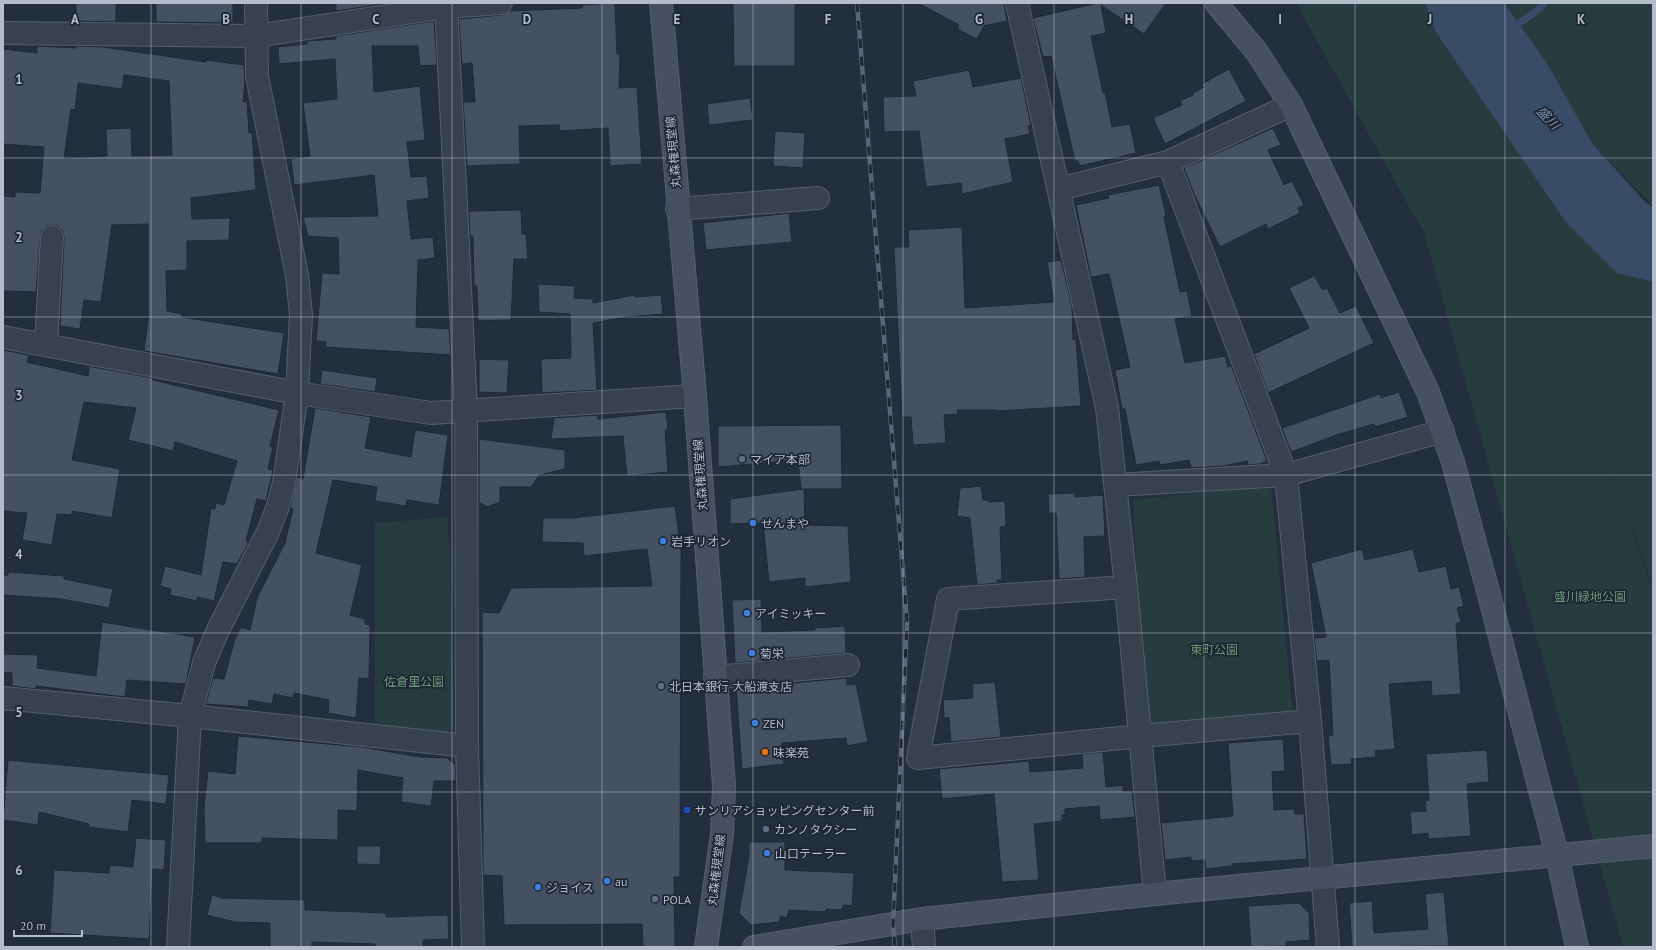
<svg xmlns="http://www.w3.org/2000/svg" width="1656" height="950" font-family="'PT Sans','Noto Sans JP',sans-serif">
<rect width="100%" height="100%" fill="#242f3e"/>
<path fill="#263c3f" d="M1296,3H1425L1435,32L1617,272L1653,282V586L1611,467L1653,589V947H1623L1424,233Z
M1504,3H1653V206L1592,143L1547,63Z
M1271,485L1293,717L1145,729L1133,500Z
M448,517L454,728L444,734L375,727V523Z"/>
<path fill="#394c67" d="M1425,3H1504L1547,63L1592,143L1645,202L1653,207V282L1617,273L1565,221L1435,31Z"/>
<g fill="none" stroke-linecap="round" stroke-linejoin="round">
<path stroke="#394c67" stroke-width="7" d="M1511,29L1538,10L1544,3"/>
</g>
<path fill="#455162" stroke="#1f2835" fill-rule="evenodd" d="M76,3H116V22L76,21Z
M156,3H233V23L156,22Z
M336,3H389L336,11Z
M615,3L617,54H620L619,88L637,87L642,164L610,166L608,128L560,131L559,125L519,126L520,164L467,166L463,102H475L472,63L462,64L459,19L502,15L510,11L582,8V5Z
M733,3H795V66H734Z
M918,3H1004L1007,21L984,26L977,39L957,29L959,25Z
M1098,3H1166L1144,34L1101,5L1106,33L1091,36L1103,93L1105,92L1112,127L1130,124L1136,153L1080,166L1078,161H1075L1051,56L1043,57L1033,18Z
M434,21L437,65L420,66L418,46H372L374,92L420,86L425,140L407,142L411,177L427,176L429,198L407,201L411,239L433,237L435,258L418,260L416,327L449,329L451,355L325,347L326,342L316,341L322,273L339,274L338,238L308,236L303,217L378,216L374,175L294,185L291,159L310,156L303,103L337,99L335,59L279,64L278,47L307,44V41L336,39V36Z
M37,46L76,48V46L103,47L206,62V60L244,65L245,82L243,102L247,101L249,133L252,132L256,190L191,198L192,219L230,218L229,240L187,241V270L166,271L167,311L182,314L181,317L284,333L278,374L144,351L148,319V224L112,225L101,302L84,300L80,329L60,326L64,238L63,231L58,226L53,225L47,226L41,231L36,292L3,291V196L15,197V192L40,193L44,147L3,144V49L37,53ZM124,75L169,81L172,155L132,156L131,128L106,129L107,156L64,158L71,109L75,110L78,83L122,89Z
M1229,69L1246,101L1165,144L1153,118L1182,105L1180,101L1193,95L1192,94L1204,87L1202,84Z
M969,70L973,87L1021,78L1031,125L1028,126L1030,134L1005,139L1013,182L962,194L961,183L926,187L919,131L884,132L883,97L916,96L913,81Z
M750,98L753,120L709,125L707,104Z
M1273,128L1281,145L1268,150L1284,185L1292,181L1304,205L1298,208L1300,213L1268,229L1266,224L1220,247L1194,194L1184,168Z
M775,131L805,133L803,168L773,166Z
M1159,185L1166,216L1164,217L1180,292L1187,291L1192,316L1175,319L1185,363L1225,356L1228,367L1231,365L1267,461L1260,464L1248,465L1247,461L1223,466L1191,468L1189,460L1160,465L1159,461L1136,465L1125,409H1122L1115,370L1130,367L1109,274L1091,277L1076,205L1109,198L1108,195Z
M521,210L522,234H526L528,259H514L511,320L478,321L477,286H474L473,236H470L469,211Z
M789,213L792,242L706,250L703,223Z
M962,227L965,308L1054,302L1047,262L1061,260L1072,306L1073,340L1076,339L1081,406L997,411V410H957L958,414L944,415L946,443L913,445L911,417H902L894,247H909L908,230Z
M1314,276L1323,290L1327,288L1340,313L1356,306L1374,343L1268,393L1254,354L1309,328L1289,288Z
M538,284L575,286L574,298L593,299V303L635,295V297L661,295L663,314L626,317L593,323L597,390L542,393L541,359L571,358L570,314L539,312Z
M3,350L29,355L27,362L88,376L89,366L93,367L153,378V380L279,410L270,446L273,447L268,469L273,470L266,501L257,499L246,541L248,542V544L237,564L223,562L214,601L197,597V601L170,595L171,589L160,586L165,566L201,575L211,508L215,509L216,503L224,505L237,461L175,442L173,451L128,440L136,408L84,402L72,460L120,469L112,518L72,511V515L57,514L52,545L22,540L27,513L3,511Z
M479,359L509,360L507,393L479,392Z
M322,370L377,378L375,392L320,384Z
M1399,392L1408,417L1375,427L1374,424L1336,435L1291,452L1282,428L1380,394L1381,398Z
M315,408L371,417L365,448L411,457L415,430L448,435L439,505L407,500L406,506L375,501L377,487L333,480L316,553L362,565L350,615L365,619V624L370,625L369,679L359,678L356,718L328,713L329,700L294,693L293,698L274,694L272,704L249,700L248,707L206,704L213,678L224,679L235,639L241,627L250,630L257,598L285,543L293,509L290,508L297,477L303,479Z
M666,412L668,430H665L668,472L627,476L623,436L551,439L554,418L598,415V419Z
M841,425L842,489H804L805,525L848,526L851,582L805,587V578L769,582L763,523L730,524V499L803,489H801L798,460L718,467V426Z
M479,439L565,450V469L539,475L531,487H500V502L487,507L479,502Z
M981,486L983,500H989V502L1005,501L1006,526L1000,527L1002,580H997V583L977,585L970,518L957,516L960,488Z
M1075,493V497L1103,495L1105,536L1084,537L1085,577L1059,579L1056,513H1049L1048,494Z
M675,506L681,551L680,877H674L675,947H643L642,924L504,925L502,876L483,875L482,612L499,613L511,588L652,586L647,549L584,556L583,543L542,542L543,518H573Z
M1362,549L1365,560L1413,549L1419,572L1446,566L1451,589L1459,587L1464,606L1457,608L1461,622L1456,624L1461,694L1432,696L1431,681L1389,684L1395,749L1375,751L1376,757L1351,759L1352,764L1331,765L1328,736L1333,735L1329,660L1317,661L1314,638L1326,637L1311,563Z
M8,572L64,576V579L113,589L109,608L62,599L3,595V575H8Z
M761,599L762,632L815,630V628L845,626L846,653L735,663L732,600Z
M102,622L195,637L186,684L127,680L125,697L36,686V689L12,686V673L3,672V654L38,655L37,668L96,676Z
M847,678V685L856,684L868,742L847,746L846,738L782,743L784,764L742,769L736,688Z
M995,682L1001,737L951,742L949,718H944L943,700L973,698L972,684Z
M238,736L362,747L420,757L447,758L455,765L456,781H434L431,806L401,802L403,778L358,770L357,811L338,810V840L262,838V843H205L204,807L208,771L235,774Z
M1283,739L1285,771L1272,772L1274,810L1294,809L1295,814H1304L1307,859L1232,864V866L1206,869L1205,860L1191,861V857L1165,860L1161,823L1233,816L1228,743Z
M1487,750L1489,782L1467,784L1471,836L1428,839V833L1412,835L1410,812L1426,811L1425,801L1429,800L1426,754Z
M1103,752L1106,787L1123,785V791H1132L1135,817L1100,820L1099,806L1065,809V815H1062V821L1034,824L1039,880L1002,882L994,794L942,799L939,769L1029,761L1030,772L1083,768L1082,754Z
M8,760L169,775L166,804L132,800L128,832L89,827V824L39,812L38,825L3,820Z
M136,838L166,840L164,870L153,869L149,939L50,933L54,870L109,873L110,865L133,867Z
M749,842H785V870L854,873L852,906L843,905L842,910L826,909V912L789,910L787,918L781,916L779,922L751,925L739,913L749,856Z
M357,846H381L380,865L357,864Z
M1444,892L1449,946L1352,947L1349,903L1372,901L1374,933L1428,929L1425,894Z
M212,895L222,898L305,900V910L386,913V917L448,915L449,939L423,940V947H375V944L312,942V947H270V923L235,922L207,915Z
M1299,903L1309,913L1310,940L1286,942V946L1251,947L1248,906Z"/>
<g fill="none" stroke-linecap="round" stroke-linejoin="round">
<g stroke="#565f6c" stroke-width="24">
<path id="street" d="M446,3L466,411L467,746L473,947
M1017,3L1107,408L1126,587L1155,894
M3,33L256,36L446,7L501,3
M1168,162L1286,475L1310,721L1328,947
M1059,189L1168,162L1291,105
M677,209L818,198
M3,337L297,393L431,413L695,396
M46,345L52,237
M1116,485L1286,475L1443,431
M1126,587L948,599L918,758L1141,736L1310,721
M715,677L848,665
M3,698L190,716L467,746
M922,919L924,947
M178,947L190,716L204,663L218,630L268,532L277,509L284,483L297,393L301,315L297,275L257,76L256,3"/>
</g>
<g stroke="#565f6c" stroke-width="24">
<path id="secondary" d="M661,3L695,396L724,786L722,834L706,947
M1216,3L1256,51L1291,105L1428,392L1453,462L1488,591L1557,855L1577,947
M754,947L922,919L1155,894L1653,846"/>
</g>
<use href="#street" stroke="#38414e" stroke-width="22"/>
<use href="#secondary" stroke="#465061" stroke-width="22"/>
<g stroke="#5a6575" stroke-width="4.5">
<path id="rail" d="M857,3L907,622L893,925L895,947"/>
</g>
<use href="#rail" stroke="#1d2633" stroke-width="3" stroke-dasharray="9" stroke-linecap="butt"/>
</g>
<path fill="none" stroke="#b4bcc9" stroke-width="1" stroke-opacity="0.55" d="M151,3V947M301,3V947M452,3V947M602,3V947M753,3V947M903,3V947M1054,3V947M1204,3V947M1355,3V947M1505,3V947M3,158H1653M3,317H1653M3,475H1653M3,633H1653M3,792H1653"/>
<g fill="#5c6f8a" stroke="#1d2633" stroke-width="1.5">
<circle cx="742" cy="459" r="4"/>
<circle cx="661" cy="686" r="4"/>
<circle cx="766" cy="829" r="4"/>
<circle cx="655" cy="899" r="4"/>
</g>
<g fill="#3f7fe0" stroke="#1d2633" stroke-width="1.5">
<circle cx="753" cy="523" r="4"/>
<circle cx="663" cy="541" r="4"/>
<circle cx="747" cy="613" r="4"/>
<circle cx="752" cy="653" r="4"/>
<circle cx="755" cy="723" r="4"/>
<circle cx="767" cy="853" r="4"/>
<circle cx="607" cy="881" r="4"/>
<circle cx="538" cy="887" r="4"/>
</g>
<circle fill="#e8710a" stroke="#1d2633" stroke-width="1.5" cx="765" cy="752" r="4"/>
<rect fill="#1a4fb4" stroke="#1d2633" stroke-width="1.5" x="683" y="806" width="8" height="8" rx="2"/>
<g text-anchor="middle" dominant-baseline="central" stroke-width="3.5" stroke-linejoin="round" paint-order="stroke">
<g font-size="12" fill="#b4bcc9" stroke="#1d2633">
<text transform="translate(673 152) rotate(-95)">丸森権現堂線</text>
<text transform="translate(700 475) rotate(-94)">丸森権現堂線</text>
<text transform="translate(716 870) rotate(-83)">丸森権現堂線</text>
</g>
<g font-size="12" fill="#b4bcc9" stroke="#1d2633" text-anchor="start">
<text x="750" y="459">マイア本部</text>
<text x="761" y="523">せんまや</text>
<text x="671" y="541">岩手リオン</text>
<text x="755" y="613">アイミッキー</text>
<text x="760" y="653">菊栄</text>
<text x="669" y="686">北日本銀行 大船渡支店</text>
<text x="763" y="723">ZEN</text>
<text x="773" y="752">味楽苑</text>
<text x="695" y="810">サンリアショッピングセンター前</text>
<text x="774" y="829">カンノタクシー</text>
<text x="775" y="853">山口テーラー</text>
<text x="615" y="881">au</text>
<text x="546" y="887">ジョイス</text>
<text x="663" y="899">POLA</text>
</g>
<g font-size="12" fill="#6b9a76" stroke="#1d2633">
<text x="1590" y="596">盛川緑地公園</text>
<text x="1214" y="649">東町公園</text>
<text x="414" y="681">佐倉里公園</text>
</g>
<g font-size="13" font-style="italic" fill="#7c92b1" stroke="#1d2633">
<text transform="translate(1548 118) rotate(47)">盛川</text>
</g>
</g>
<g font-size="13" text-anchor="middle" font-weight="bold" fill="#b4bcc9" stroke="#1d2633" stroke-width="3.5" stroke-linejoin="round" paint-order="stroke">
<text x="75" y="24">A</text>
<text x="226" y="24">B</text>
<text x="376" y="24">C</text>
<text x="527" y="24">D</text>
<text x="677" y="24">E</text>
<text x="828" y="24">F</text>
<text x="979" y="24">G</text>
<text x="1129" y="24">H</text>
<text x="1280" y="24">I</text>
<text x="1430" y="24">J</text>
<text x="1581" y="24">K</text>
<text x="19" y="84">1</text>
<text x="19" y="242">2</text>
<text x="19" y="400">3</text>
<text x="19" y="559">4</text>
<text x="19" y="717">5</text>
<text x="19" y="875">6</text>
</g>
<rect width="1656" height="950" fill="none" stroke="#b4bcc9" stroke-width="8"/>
<path d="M14 930v6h68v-6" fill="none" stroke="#b4bcc9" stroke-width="2"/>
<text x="20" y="930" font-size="12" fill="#b4bcc9" stroke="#1d2633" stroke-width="3" paint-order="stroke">20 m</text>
</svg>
